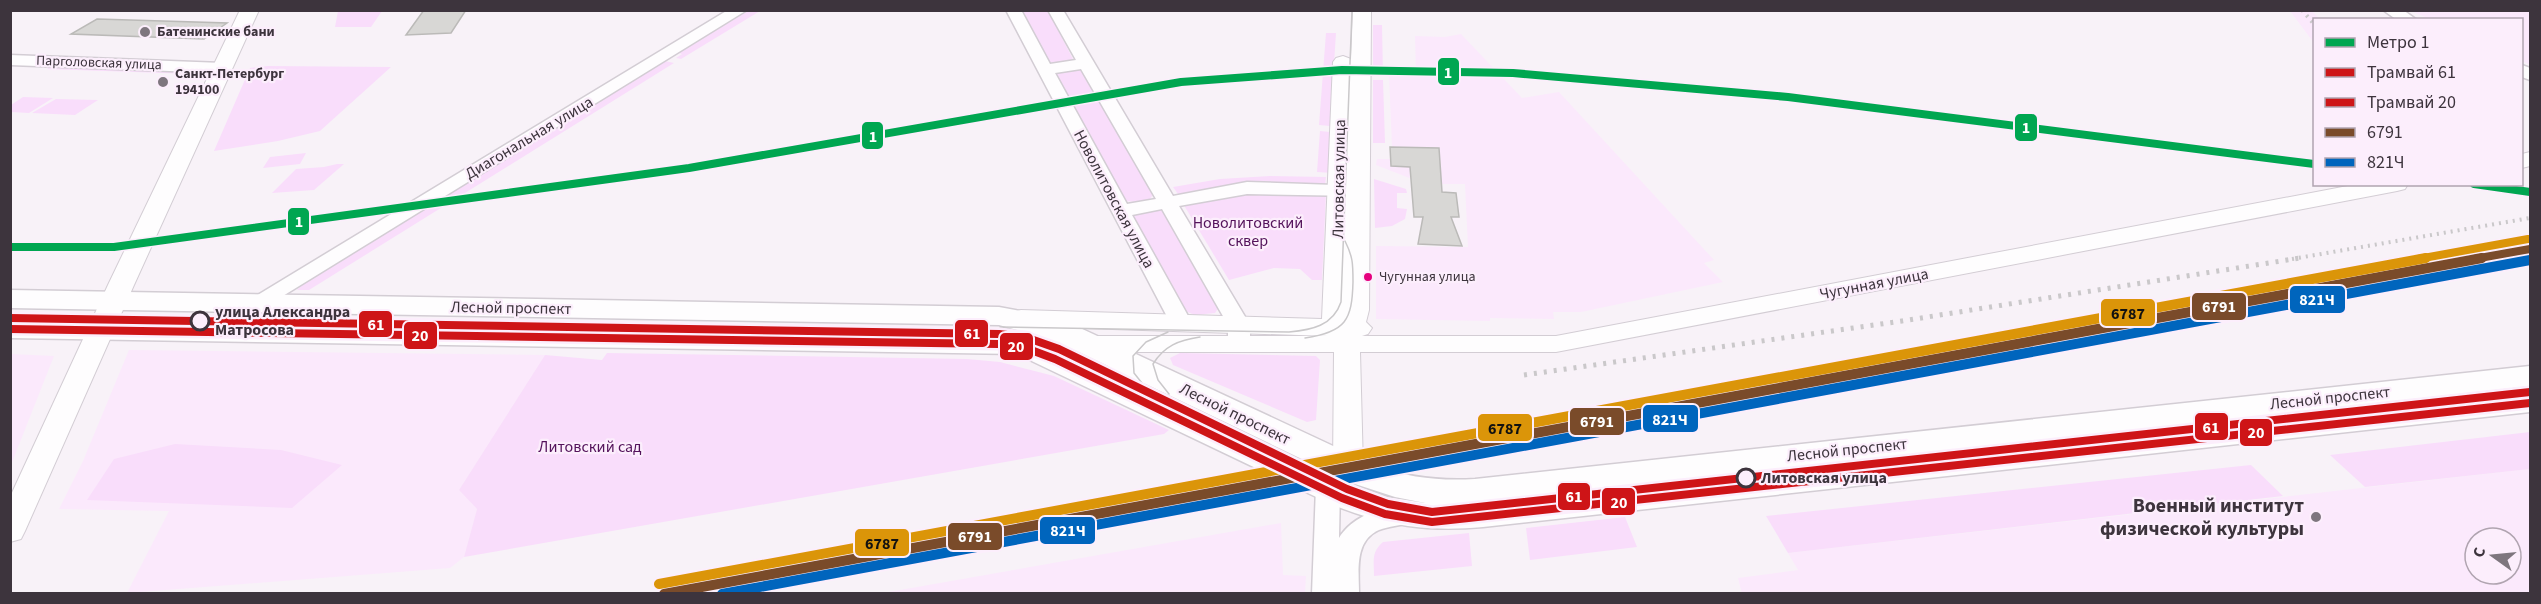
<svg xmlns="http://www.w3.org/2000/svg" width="2541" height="604" font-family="'Source Sans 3',sans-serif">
<rect width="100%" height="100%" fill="#f8f2f8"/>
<path fill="#fbe9fc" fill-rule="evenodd" d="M2290,11H2312L2320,19L2314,20V43Z
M2411,11H2530V65L2522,61V20L2430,19Z
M1461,34L1522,98L1559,92L1714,260L1704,263L1723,282L1581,312H1553L1554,319L1490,318V321L1376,319V246L1468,247L1465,184H1425L1376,165L1377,159H1390V147H1392L1389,74H1416L1415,36L1445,37Z
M129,350L545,355L459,490L477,509L464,557L450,568L127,593L169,511L59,509L83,461Z
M11,354L54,356L11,465L10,354Z
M2530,469V593L1742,594L1738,578L1798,570L1788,553ZM2475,538H2511V574H2475Z
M1281,523L1283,575L1306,576L1305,593H883Z"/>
<path fill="#f9ddfb" d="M338,11V10L382,11L371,27H335Z
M748,11H760L681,59L676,58L682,54L679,53Z
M1020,11H1048L1074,61L1048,63Z
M1373,25H1382L1383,76H1373Z
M1326,33H1336L1330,126L1319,125Z
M665,61L674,63L309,290H297L303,283Z
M52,65L197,71L192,74L47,69Z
M268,66L391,67L320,131L278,141L214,151L250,68Z
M1078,69L1083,71L1154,193L1150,199L1137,202L1125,201L1055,76L1058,72Z
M1373,80H1383L1385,143H1373Z
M23,97L53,98L29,113L11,112V105Z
M56,99L98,100L75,115L32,113Z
M1320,131L1330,132L1329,142L1334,143L1333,173L1317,172Z
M306,153L300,164L263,168L270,157Z
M337,164H344L314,190L272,193L296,169L324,167Z
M1270,176L1326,177L1325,185L1245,184L1178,194L1173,187L1220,179Z
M1374,179L1406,189L1407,193H1397V208L1407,209L1405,219L1392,226L1375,228Z
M1240,191L1326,193L1322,280H1312L1300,269L1274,268L1229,280L1182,202Z
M1162,209L1219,307L1215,313L1195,315L1185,311L1132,219L1134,212Z
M607,353L967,359L1000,362L1054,376L1169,430L1164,434L464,557L477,509L459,490L545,355L602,360Z
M1180,353L1316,356L1320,360L1316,420L1307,422L1173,365L1170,358Z
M2530,432V469L2365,487L2330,455Z
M175,444L281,450L342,465L292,508L87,500L114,459Z
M2251,465L2283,496L1788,553L1766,516Z
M1625,517L1637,547L1530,560L1526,528Z
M1469,533L1472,566L1374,576C1374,561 1371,552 1383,542Z"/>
<path fill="#d8d7d5" stroke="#bbbab8" stroke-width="1.5" d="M424,10H466L451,33L406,35Z
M97,19L227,23L204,39L71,34Z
M1390,147L1439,148L1442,192L1456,193L1459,217H1451L1462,246L1418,244L1423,217H1414L1410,167L1391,166Z"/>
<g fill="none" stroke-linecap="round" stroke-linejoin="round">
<g stroke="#d3cdd4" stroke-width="3">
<path id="minor" d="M728,10H747L265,307L258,309L251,307L247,303L251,299Z
M1006,10H1021L1050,64L1076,60L1048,10H1063L1173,196L1247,182L1364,186L1366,190L1364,194L1357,196L1247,194L1179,206L1250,325V344L1247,349L1239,351L1231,349L1228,344V325L1162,209L1132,215L1192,323L1189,328L1181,330L1173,328ZM1081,69L1156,199L1127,204L1055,73Z
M2383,10H2403L2417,20H2397Z
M10,55L223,63L231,68L223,73L10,65Z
M2522,65L2530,68V80L2522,77Z
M1328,478L1337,481L1340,487L1339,538C1352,516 1387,502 1411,510L1415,516L1411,522C1400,526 1389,526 1379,530C1354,541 1359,571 1359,594H1312L1316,487L1319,481Z"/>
</g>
<g stroke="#d3cdd4" stroke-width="2">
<path id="tertiary" d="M240,10H259L134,285L25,531L21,539L10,542V497L108,285Z
M1353,10H1371L1369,310L1366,322L1372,328L1368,334L1362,336H1556L2358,184H2408L2405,189L2397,191L1556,352H1360L1363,468L1358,475L1348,478L1338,475L1333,468L1334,352H1137L1133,359L1140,378L1158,400L1154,406C1126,414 1113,381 1107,359L1110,352H1022L1013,350L1009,344L1013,338L1022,336H1328L1021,326L1012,324L1008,318L1012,312L1021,310L1322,319L1333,62L1336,58L1343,56L1351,59Z
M2530,152V166L2522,168V154Z"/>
</g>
<g stroke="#d3cdd4" stroke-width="3">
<path id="secondary" d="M10,290L999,307L1041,315L1078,327L1376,466C1409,478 1440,481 1475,479L2530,366V386L1782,469L2530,390V412L1483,527C1427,532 1386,526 1333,505L1017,354L10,338V320L1022,334L1033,337L1359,487L1386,497L1425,503L1395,497L1352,483L1056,341L999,325L10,308Z"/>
</g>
<use href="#minor" fill="#fefdfe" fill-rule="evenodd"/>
<use href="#tertiary" fill="#fefdfe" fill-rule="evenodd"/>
<use href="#secondary" fill="#fefdfe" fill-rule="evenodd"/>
<path stroke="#cac8ca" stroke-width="1.5" d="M1000,327L1289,332C1311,330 1333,326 1341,302L1352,10
M1305,338C1346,332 1352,320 1353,282C1353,264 1353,257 1345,241
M1149,392L1134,373L1133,356L1146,342L1168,332
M1169,394L1158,380L1153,364C1164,346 1179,340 1200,337"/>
<path stroke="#cac8ca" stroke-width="4" stroke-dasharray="2 5" stroke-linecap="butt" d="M2302,10L2314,24
M2292,259L2530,218"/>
<path stroke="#cac8ca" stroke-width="5" stroke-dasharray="3 7" stroke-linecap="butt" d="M1524,375L1902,321L2300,258"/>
<g stroke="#fceefc" stroke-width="11">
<path id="rail-1-far1" d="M2474,259L2530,249"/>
</g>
<g stroke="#fceefc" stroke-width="14">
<path id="rail-1" d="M664,594L2482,258"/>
</g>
<g stroke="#fceefc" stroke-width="14">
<path id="rail-2" d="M722,594L2530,260"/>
</g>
<g stroke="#fceefc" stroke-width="11">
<path id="rail-3-far1" d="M2418,259L2528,239"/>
</g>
<g stroke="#fceefc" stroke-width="14">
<path id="rail-3" d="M659,584L2426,258"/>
</g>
<use href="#rail-1-far1" stroke="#7a4b2a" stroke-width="8"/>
<use href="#rail-1" stroke="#7a4b2a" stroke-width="10"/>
<use href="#rail-2" stroke="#0065bd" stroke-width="10"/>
<use href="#rail-3-far1" stroke="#db9509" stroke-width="8"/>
<use href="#rail-3" stroke="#db9509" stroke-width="10"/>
<g stroke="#fceefc" stroke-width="13">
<path id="tram-1" d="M10,318L999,334L1025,337L1059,349L1347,489L1388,504L1432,512L2530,392"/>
</g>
<g stroke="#fceefc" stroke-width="13">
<path id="tram-2" d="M10,329L998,344L1023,347L1055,359L1342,498L1385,514L1432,522L2530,403"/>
</g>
<use href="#tram-1" stroke="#ce1417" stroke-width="8"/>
<use href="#tram-2" stroke="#ce1417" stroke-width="8"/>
<g stroke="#fceefc" stroke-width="11">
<path id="metro-1" d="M2474,184L2530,192
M10,247H114L689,168L1181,82L1342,70L1513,73L1788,97L2314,164"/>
</g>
<use href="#metro-1" stroke="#00a651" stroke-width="8"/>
</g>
<g fill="#7e767e" stroke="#fceefc" stroke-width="2">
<circle cx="145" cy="32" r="6"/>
<circle cx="163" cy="82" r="6"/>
<circle cx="2316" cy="517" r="6"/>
</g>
<circle fill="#e5007d" stroke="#fceefc" stroke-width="2" cx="1368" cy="277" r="5"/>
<g fill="#fceefc" stroke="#3d343d" stroke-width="3">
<circle cx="200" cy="321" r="9"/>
<circle cx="1746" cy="478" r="9"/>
</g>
<g text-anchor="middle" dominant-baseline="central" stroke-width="4.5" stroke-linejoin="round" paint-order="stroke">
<g font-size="14" font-weight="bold" fill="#3d343d" stroke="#fceefc" text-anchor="start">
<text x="157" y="32">Батенинские бани</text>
<text x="175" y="74">Санкт-Петербург<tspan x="175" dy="16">194100</tspan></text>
</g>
<g font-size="14" fill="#3d343d" stroke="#fceefc">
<text transform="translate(99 63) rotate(2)">Парголовская улица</text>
</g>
<g font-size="14" fill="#3d343d" stroke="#fceefc" text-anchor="start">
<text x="1379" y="277">Чугунная улица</text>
</g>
<g font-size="16" fill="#3d343d" stroke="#fceefc">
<text transform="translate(529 138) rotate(-31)">Диагональная улица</text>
<text transform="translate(1339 179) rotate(-89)">Литовская улица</text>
<text transform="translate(1114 199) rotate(62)">Новолитовская улица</text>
<text transform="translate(1874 284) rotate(-11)">Чугунная улица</text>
<text transform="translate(511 308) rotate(1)">Лесной проспект</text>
<text transform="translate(2330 398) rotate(-6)">Лесной проспект</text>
<text transform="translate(1235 414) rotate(26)">Лесной проспект</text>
<text transform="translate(1847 450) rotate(-6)">Лесной проспект</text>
</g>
<g font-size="16" fill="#54135b" stroke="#fceefc">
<text x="1248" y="223">Новолитовский<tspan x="1248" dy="18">сквер</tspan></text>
<text x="590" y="447">Литовский сад</text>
</g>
<g font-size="16" font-weight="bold" fill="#3d343d" stroke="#fceefc" text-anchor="start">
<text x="215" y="312">улица Александра<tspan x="215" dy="18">Матросова</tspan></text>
<text x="1761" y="478">Литовская улица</text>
</g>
<g font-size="20" font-weight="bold" fill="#3d343d" stroke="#fceefc" text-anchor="end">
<text x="2304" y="506">Военный институт<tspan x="2304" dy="23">физической культуры</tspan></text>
</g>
</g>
<g stroke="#fceefc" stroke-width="2">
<rect x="1437" y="57" width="23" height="29" rx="6" fill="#00a651"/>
<rect x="2014" y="113" width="24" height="29" rx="6" fill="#00a651"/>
<rect x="861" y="121" width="23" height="29" rx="6" fill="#00a651"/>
<rect x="287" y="207" width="23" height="29" rx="6" fill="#00a651"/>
<rect x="2289" y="285" width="57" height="29" rx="6" fill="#0065bd"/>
<rect x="2191" y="292" width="56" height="29" rx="6" fill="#7a4b2a"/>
<rect x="2100" y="298" width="56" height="29" rx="6" fill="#db9509"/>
<rect x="358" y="310" width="35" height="28" rx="6" fill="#ce1417"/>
<rect x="954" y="319" width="35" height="29" rx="6" fill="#ce1417"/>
<rect x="403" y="321" width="35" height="29" rx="6" fill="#ce1417"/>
<rect x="999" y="332" width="35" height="29" rx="6" fill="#ce1417"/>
<rect x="1642" y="404" width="57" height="29" rx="6" fill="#0065bd"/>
<rect x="1569" y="407" width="56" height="29" rx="6" fill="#7a4b2a"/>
<rect x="2194" y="412" width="35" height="29" rx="6" fill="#ce1417"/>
<rect x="1477" y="413" width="56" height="29" rx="6" fill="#db9509"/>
<rect x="2239" y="418" width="34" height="29" rx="6" fill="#ce1417"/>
<rect x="1557" y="482" width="34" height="29" rx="6" fill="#ce1417"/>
<rect x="1601" y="487" width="35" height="29" rx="6" fill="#ce1417"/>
<rect x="1039" y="516" width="57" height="29" rx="6" fill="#0065bd"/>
<rect x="947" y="522" width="56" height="29" rx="6" fill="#7a4b2a"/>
<rect x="854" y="528" width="56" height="29" rx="6" fill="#db9509"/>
</g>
<g font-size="16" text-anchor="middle" font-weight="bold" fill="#fff">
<text x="1448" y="78">1</text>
<text x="2026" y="133">1</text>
<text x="873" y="142">1</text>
<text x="299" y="227">1</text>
<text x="2317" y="305">821Ч</text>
<text x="2219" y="312">6791</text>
<text x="376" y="330">61</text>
<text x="972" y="339">61</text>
<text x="420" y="341">20</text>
<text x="1016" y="352">20</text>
<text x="1670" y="425">821Ч</text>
<text x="1597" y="427">6791</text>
<text x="2211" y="433">61</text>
<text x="2256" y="438">20</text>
<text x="1574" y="502">61</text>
<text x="1619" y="508">20</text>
<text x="1068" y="536">821Ч</text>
<text x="975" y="542">6791</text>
</g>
<g font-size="16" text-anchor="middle" font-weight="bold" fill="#111">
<text x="2128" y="319">6787</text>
<text x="1505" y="434">6787</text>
<text x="882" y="549">6787</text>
</g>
<rect width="2541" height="604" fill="none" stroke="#3d343d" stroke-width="24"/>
<rect x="2313" y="18" width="210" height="168" fill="#fceefc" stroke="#b0a4b0" stroke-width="1.5"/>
<rect x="2325" y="38" width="30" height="9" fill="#00a651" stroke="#b0a4b0" stroke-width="1.5"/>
<text x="2367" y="48" font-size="18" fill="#3d343d">Метро 1</text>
<rect x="2325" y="68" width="30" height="9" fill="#ce1417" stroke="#b0a4b0" stroke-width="1.5"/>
<text x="2367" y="78" font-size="18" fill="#3d343d">Трамвай 61</text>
<rect x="2325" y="98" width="30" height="9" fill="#ce1417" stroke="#b0a4b0" stroke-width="1.5"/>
<text x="2367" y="108" font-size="18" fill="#3d343d">Трамвай 20</text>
<rect x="2325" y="128" width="30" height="9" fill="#7a4b2a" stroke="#b0a4b0" stroke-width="1.5"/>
<text x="2367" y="138" font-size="18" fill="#3d343d">6791</text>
<rect x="2325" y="158" width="30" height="9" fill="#0065bd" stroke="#b0a4b0" stroke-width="1.5"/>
<text x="2367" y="168" font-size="18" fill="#3d343d">821Ч</text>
<g transform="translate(2493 556) rotate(285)"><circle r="28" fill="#fceefc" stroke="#b0a4b0" stroke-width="1.5"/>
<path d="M0-4.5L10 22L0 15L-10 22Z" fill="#7e767e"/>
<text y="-9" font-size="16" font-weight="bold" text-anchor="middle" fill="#3d343d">С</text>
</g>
</svg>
